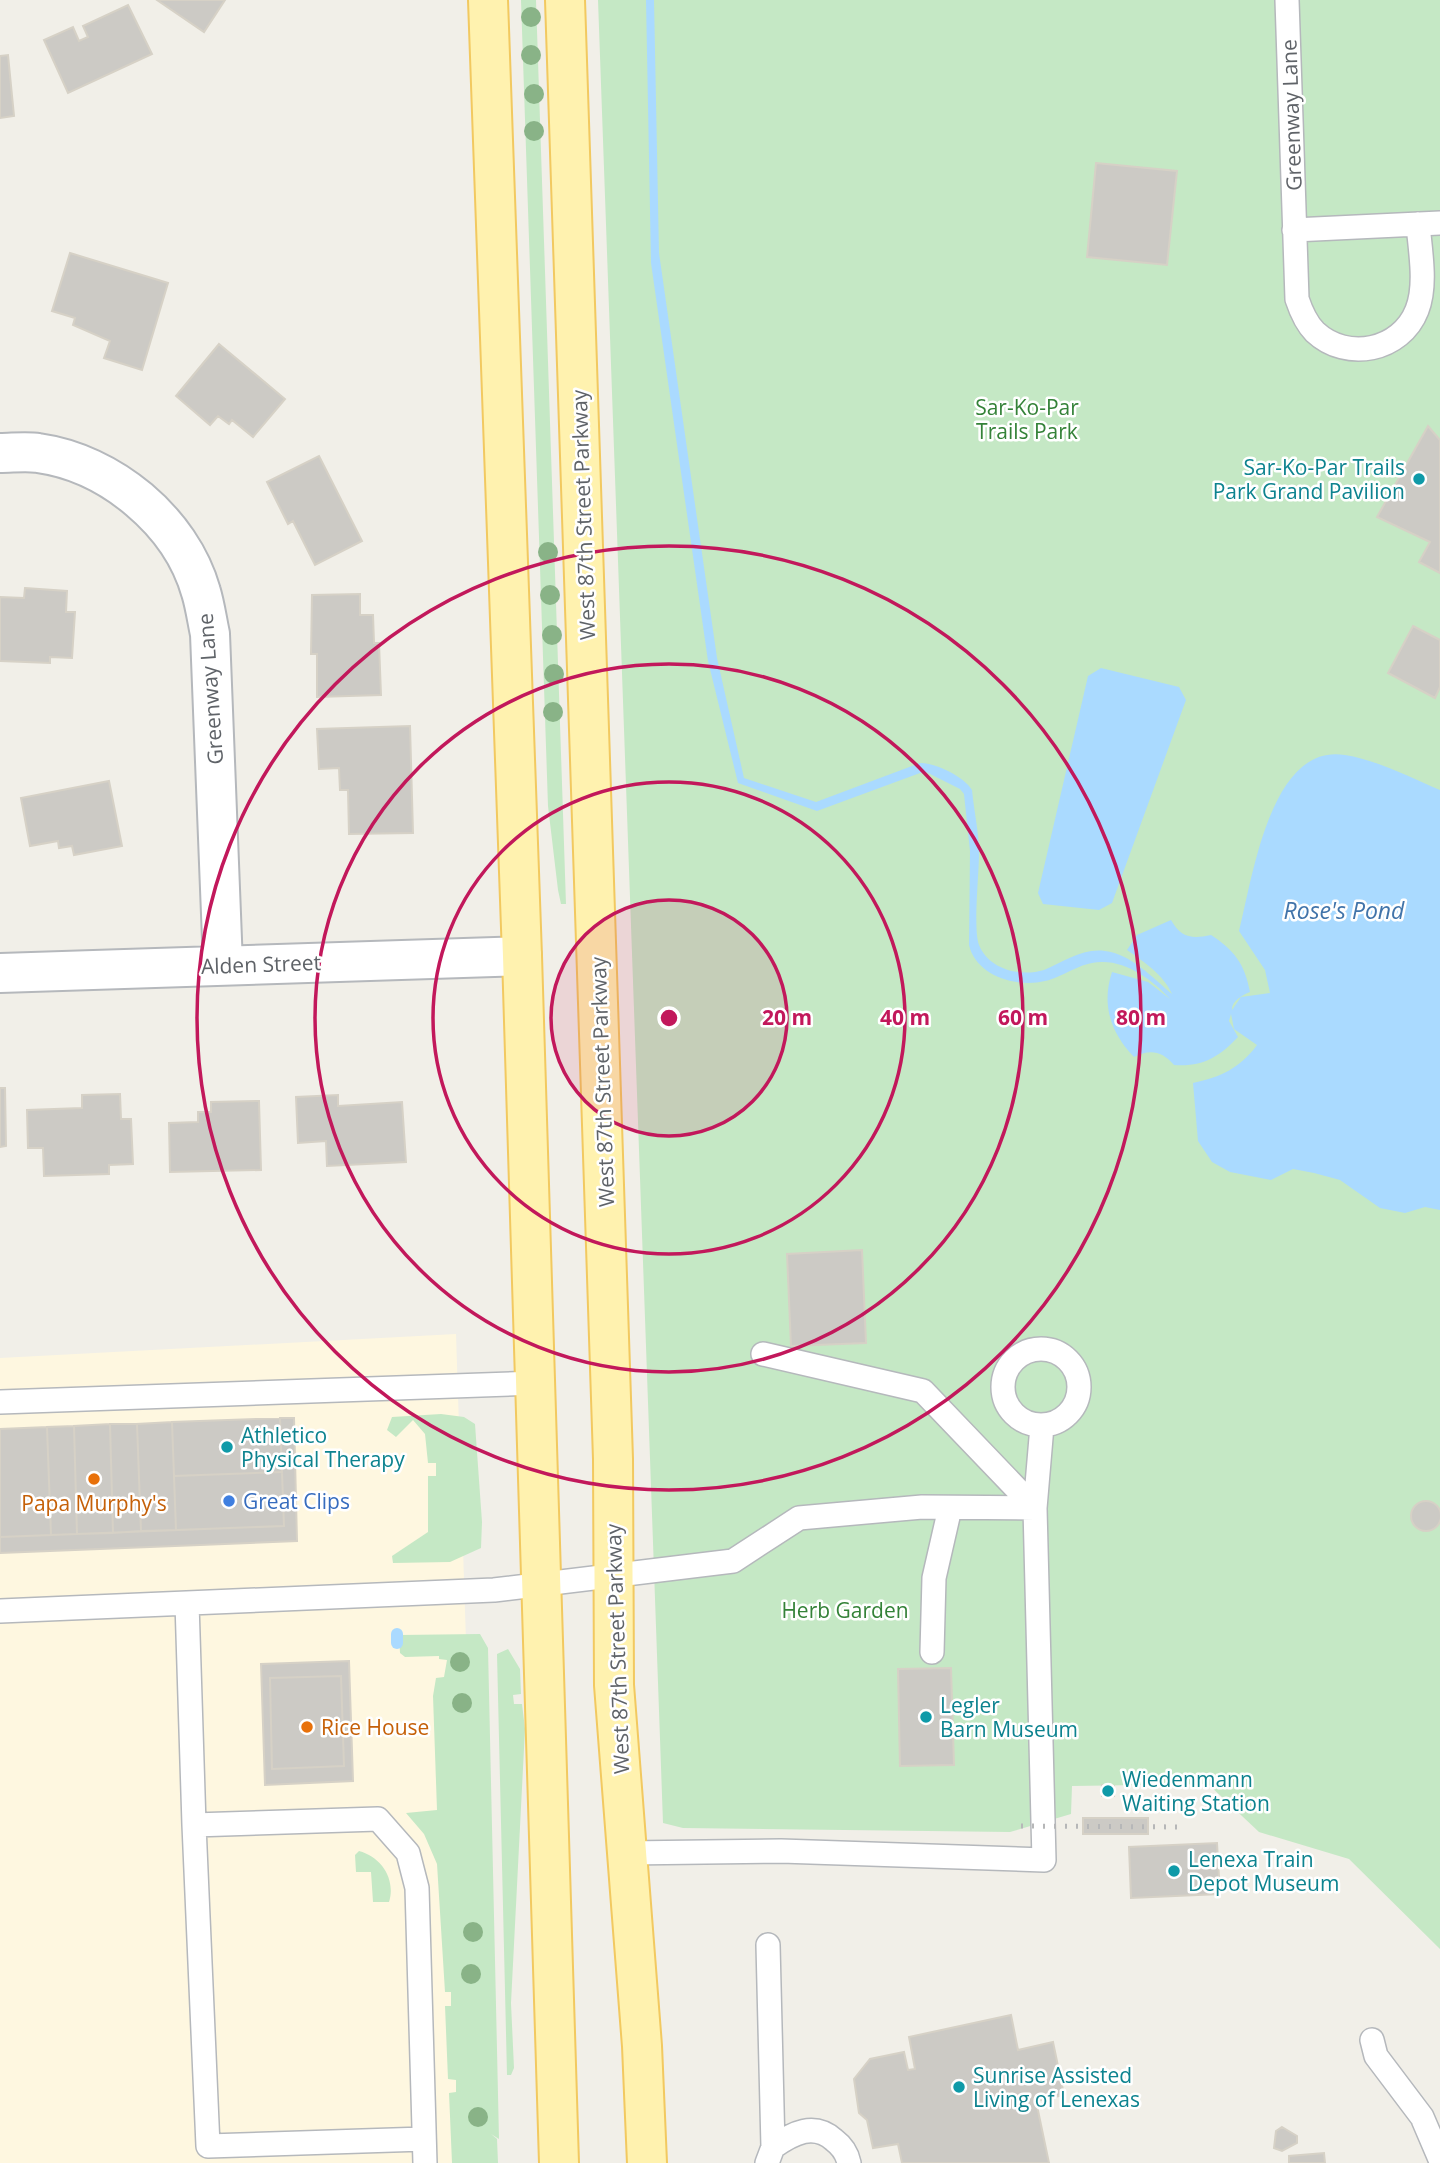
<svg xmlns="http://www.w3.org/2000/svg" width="1440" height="2163" font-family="'Open Sans',sans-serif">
<rect width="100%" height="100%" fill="#f1efe8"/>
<path fill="#fef7e0" d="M456,1334L483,2163H0V1358Z"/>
<path fill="#c5e8c5" d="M521,0H536L566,904H561L558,890L548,806Z
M598,0H1440V1949L1349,1859L1259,1832L1208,1784L1072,1786L1071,1814L1010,1832L683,1828L663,1823Z
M441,1414L464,1417L475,1424L482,1522L481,1548L450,1562L393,1563L392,1556L428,1532V1476H436V1463H428L425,1434L413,1420L396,1437L387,1430L392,1417Z
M480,1634L488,1648L499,2139L491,2134L497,2139L498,2163H452L449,2093L456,2092V2080L448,2079L445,2006H451V1992H445L437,1864L424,1834L406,1813L437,1810L433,1696L436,1678L444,1677L447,1660L439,1659V1656L405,1657L400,1653L399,1635Z
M508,1649L520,1669L521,1694L513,1695L514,1704H522L525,1729L511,2003L514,2068L511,2075H507L497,1654Z
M359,1851C382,1857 396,1880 389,1902H373L371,1872H356L355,1855Z"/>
<path fill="#aadaff" d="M646,0H654L659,253L717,658L744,778L816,802L920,763C934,762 965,777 972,790C974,811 979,833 979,854C979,875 973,929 979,945C989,970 1021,977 1044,970C1064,962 1082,948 1105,951C1131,954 1153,978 1172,994C1163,974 1144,962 1127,950L1137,935L1171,920C1181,938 1192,939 1211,935C1234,950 1245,964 1250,992C1242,995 1231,1002 1232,1010L1241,997L1270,993L1265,970L1239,931C1252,881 1270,742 1345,755C1377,760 1409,777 1440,790V1210L1425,1207L1405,1213L1380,1208L1340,1180L1314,1173L1293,1169L1271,1180L1230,1172L1212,1162L1198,1141L1193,1083C1221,1077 1240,1068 1257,1045L1234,1029L1231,1014L1229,1021L1238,1037C1219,1057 1203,1067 1174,1065C1162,1051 1150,1049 1134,1057C1111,1033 1101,1005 1112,972L1148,982L1170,999C1154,981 1127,961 1101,962C1080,962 1064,977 1045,981C1017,988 976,976 969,945L970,851L964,794L960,789L926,772L920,773L817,811L738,783L708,661L651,263Z
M1101,668L1179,687L1186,700L1112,903L1099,910L1043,904L1038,893L1088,676Z"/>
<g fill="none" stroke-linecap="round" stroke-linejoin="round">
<path stroke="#aadaff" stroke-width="12" d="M397,1643V1634"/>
</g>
<path fill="#cccac5" stroke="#d6d1c6" stroke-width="2" fill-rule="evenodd" d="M157,0H225L204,32Z
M128,5L152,54L68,93L44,40L73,27L79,41L88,37L83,26Z
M8,55L14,116L0,118V56Z
M1096,163L1177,171L1167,265L1087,257Z
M70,253L168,283L142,370L104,358L110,341L73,325L75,318L52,311Z
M219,344L285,399L253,437L232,420L229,424L218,416L210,425L176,396Z
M1428,426L1440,440V573L1419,562L1430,542L1377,517Z
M319,456L362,541L315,565L293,521L288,524L267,482Z
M25,588L67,591L66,612H75L72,658L50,657V663L0,661V597L24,598Z
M360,594V615H373L374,643H379L381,695L317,697V654H311L312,595Z
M1413,626L1440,640V687L1435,698L1388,673Z
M410,726L413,833L349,834L348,790H340L339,768L319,769L317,729Z
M109,781L122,846L74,855L72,846L59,848L58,841L30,846L21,798Z
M0,1088H5L6,1146L0,1147Z
M120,1094L121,1119H131L133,1164L109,1165V1174L44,1176L43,1148H28L27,1110L82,1108V1095Z
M338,1095V1106L402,1102L406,1162L327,1166L326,1141L298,1143L296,1097Z
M259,1101L261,1170L170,1172L169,1123L198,1122V1112H211V1102Z
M862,1250L866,1343L791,1346L787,1254Z
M280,1418L282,1472L174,1476L172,1422Z
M280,1418H294L297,1541L0,1553V1537L284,1526Z
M172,1422L176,1530L141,1531L137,1424Z
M110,1424H137L141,1531L113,1533Z
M110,1424L113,1533L77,1534L74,1426Z
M74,1426L77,1534L51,1535L47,1427Z
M47,1427L51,1535L0,1537V1429Z
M282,1472L284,1526L176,1530L174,1476Z
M1411 1516a15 15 0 1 1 30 0a15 15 0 1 1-30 0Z
M349,1661L353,1781L265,1785L261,1664ZM341,1676L344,1766L272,1769L270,1678Z
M951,1668L954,1765L900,1766L898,1669Z
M341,1676L344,1766L272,1769L270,1678Z
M1102,1785L1114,1786V1796H1102Z
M1083,1818H1148V1834H1083Z
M1217,1843L1220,1894L1131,1898L1129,1847Z
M1011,2015L1018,2050L1053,2042L1064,2095L1036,2101L1049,2163H902L898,2144L873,2148L867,2120L859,2113L854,2079L870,2059L904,2052L908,2070L915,2069L909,2037Z
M1282,2127L1297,2136V2143L1282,2151L1274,2148L1276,2131Z
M1324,2153L1325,2163H1289V2156Z"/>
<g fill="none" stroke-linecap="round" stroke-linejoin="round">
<g stroke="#b5b8bc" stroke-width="26">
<path id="lane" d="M1287,0L1297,299C1301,311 1306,323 1315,332C1347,362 1401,351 1417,310C1427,285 1420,250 1418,224
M1294,230L1440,223
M1003 1387a38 38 0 1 1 76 0a38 38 0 1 1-76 0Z
M763,1354L923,1391L1035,1508
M0,1402L535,1383
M1035,1508L1042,1426
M187,1603L194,1825L378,1819L408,1853L417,1888L425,2163
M0,1611L494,1590L733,1561L799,1518L922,1507L1035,1508L1044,1860L781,1851L626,1853
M932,1652L934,1578L950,1508
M194,1825L208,2146L424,2139
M1372,2040L1376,2056L1422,2117L1440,2159
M773,2147C793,2133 814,2122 834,2140C842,2146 847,2153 849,2163
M767,2163L773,2147L768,1945"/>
</g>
<g stroke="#b5b8bc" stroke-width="42">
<path id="street" d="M0,453C12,453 26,451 38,453C110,463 181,521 201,592C205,605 207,620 210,634L223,965
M0,973L522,956"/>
</g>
<g stroke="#f2c960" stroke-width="42">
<path id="primary" d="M488,0L522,956L559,2163
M565,0L613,1459L614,1685L642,2046L647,2163"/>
</g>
<use href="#lane" stroke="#fff" stroke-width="23"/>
<use href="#street" stroke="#fff" stroke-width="38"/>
<use href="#primary" stroke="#fff2af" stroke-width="38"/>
<path stroke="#b6b7b8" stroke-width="5" stroke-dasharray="2 9" stroke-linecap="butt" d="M1021,1826L1185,1827"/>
</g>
<g fill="#89b387">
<circle cx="531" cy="17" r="10"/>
<circle cx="531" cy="55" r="10"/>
<circle cx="534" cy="94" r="10"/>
<circle cx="534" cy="131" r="10"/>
<circle cx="548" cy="552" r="10"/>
<circle cx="550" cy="595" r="10"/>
<circle cx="552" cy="635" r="10"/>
<circle cx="554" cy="674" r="10"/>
<circle cx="553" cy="712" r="10"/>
<circle cx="460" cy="1662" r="10"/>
<circle cx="462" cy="1703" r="10"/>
<circle cx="473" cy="1932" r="10"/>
<circle cx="471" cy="1974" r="10"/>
<circle cx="478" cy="2117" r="10"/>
</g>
<circle cx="669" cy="1018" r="118" fill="#c2185b" fill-opacity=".12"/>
<g fill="none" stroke="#c2185b" stroke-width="3.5">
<circle cx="669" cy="1018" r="118"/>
<circle cx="669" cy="1018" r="236"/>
<circle cx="669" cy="1018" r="354"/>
<circle cx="669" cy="1018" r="472"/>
</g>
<g fill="#0f9aa8" stroke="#fff" stroke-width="2.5">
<circle cx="1419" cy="479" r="7"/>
<circle cx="227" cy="1447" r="7"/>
<circle cx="926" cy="1717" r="7"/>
<circle cx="1108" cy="1791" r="7"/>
<circle cx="1174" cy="1871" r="7"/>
<circle cx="959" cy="2087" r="7"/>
</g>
<g fill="#e8710a" stroke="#fff" stroke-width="2.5">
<circle cx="94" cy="1479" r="7"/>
<circle cx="307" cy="1727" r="7"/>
</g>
<circle fill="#3f7fe0" stroke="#fff" stroke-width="2.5" cx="229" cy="1501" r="7"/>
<g text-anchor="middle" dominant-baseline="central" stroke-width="5" stroke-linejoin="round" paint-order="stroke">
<g font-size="21" fill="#5f6368" stroke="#fff">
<text transform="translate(1291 115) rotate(-92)">Greenway Lane</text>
<text transform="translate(583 515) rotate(-92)">West 87th Street Parkway</text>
<text transform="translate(210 689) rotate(-94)">Greenway Lane</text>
<text transform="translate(261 964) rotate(-2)">Alden Street</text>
<text transform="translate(602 1082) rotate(-92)">West 87th Street Parkway</text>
<text transform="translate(617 1649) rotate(-92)">West 87th Street Parkway</text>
</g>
<g font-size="21" fill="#348238" stroke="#fff">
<text x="1027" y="407">Sar-Ko-Par<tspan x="1027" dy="24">Trails Park</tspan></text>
<text x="845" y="1610">Herb Garden</text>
</g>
<g font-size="21" fill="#0d838f" stroke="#fff" text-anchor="start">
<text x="1405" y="467" text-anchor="end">Sar-Ko-Par Trails<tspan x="1405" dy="24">Park Grand Pavilion</tspan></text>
<text x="241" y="1435">Athletico<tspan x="241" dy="24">Physical Therapy</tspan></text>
<text x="940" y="1705">Legler<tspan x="940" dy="24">Barn Museum</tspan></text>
<text x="1122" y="1779">Wiedenmann<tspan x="1122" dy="24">Waiting Station</tspan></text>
<text x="1188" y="1859">Lenexa Train<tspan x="1188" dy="24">Depot Museum</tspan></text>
<text x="973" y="2075">Sunrise Assisted<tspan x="973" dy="24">Living of Lenexas</tspan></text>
</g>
<g font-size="21" fill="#366cbe" stroke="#fff" text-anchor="start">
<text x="243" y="1501">Great Clips</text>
</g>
<g font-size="21" fill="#c56008" stroke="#fff">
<text x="94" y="1503">Papa Murphy's</text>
<text x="321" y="1727" text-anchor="start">Rice House</text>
</g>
<g font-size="23" font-style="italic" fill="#4174aa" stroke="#fff">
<text x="1344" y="910">Rose's Pond</text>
</g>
</g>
<circle cx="669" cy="1018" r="10" fill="#c2185b" stroke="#fff" stroke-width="3.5"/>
<g font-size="21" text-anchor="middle" font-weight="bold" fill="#c2185b" stroke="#fff" stroke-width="5" stroke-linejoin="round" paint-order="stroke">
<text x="787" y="1025">20 m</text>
<text x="905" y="1025">40 m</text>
<text x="1023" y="1025">60 m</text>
<text x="1141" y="1025">80 m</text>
</g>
</svg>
